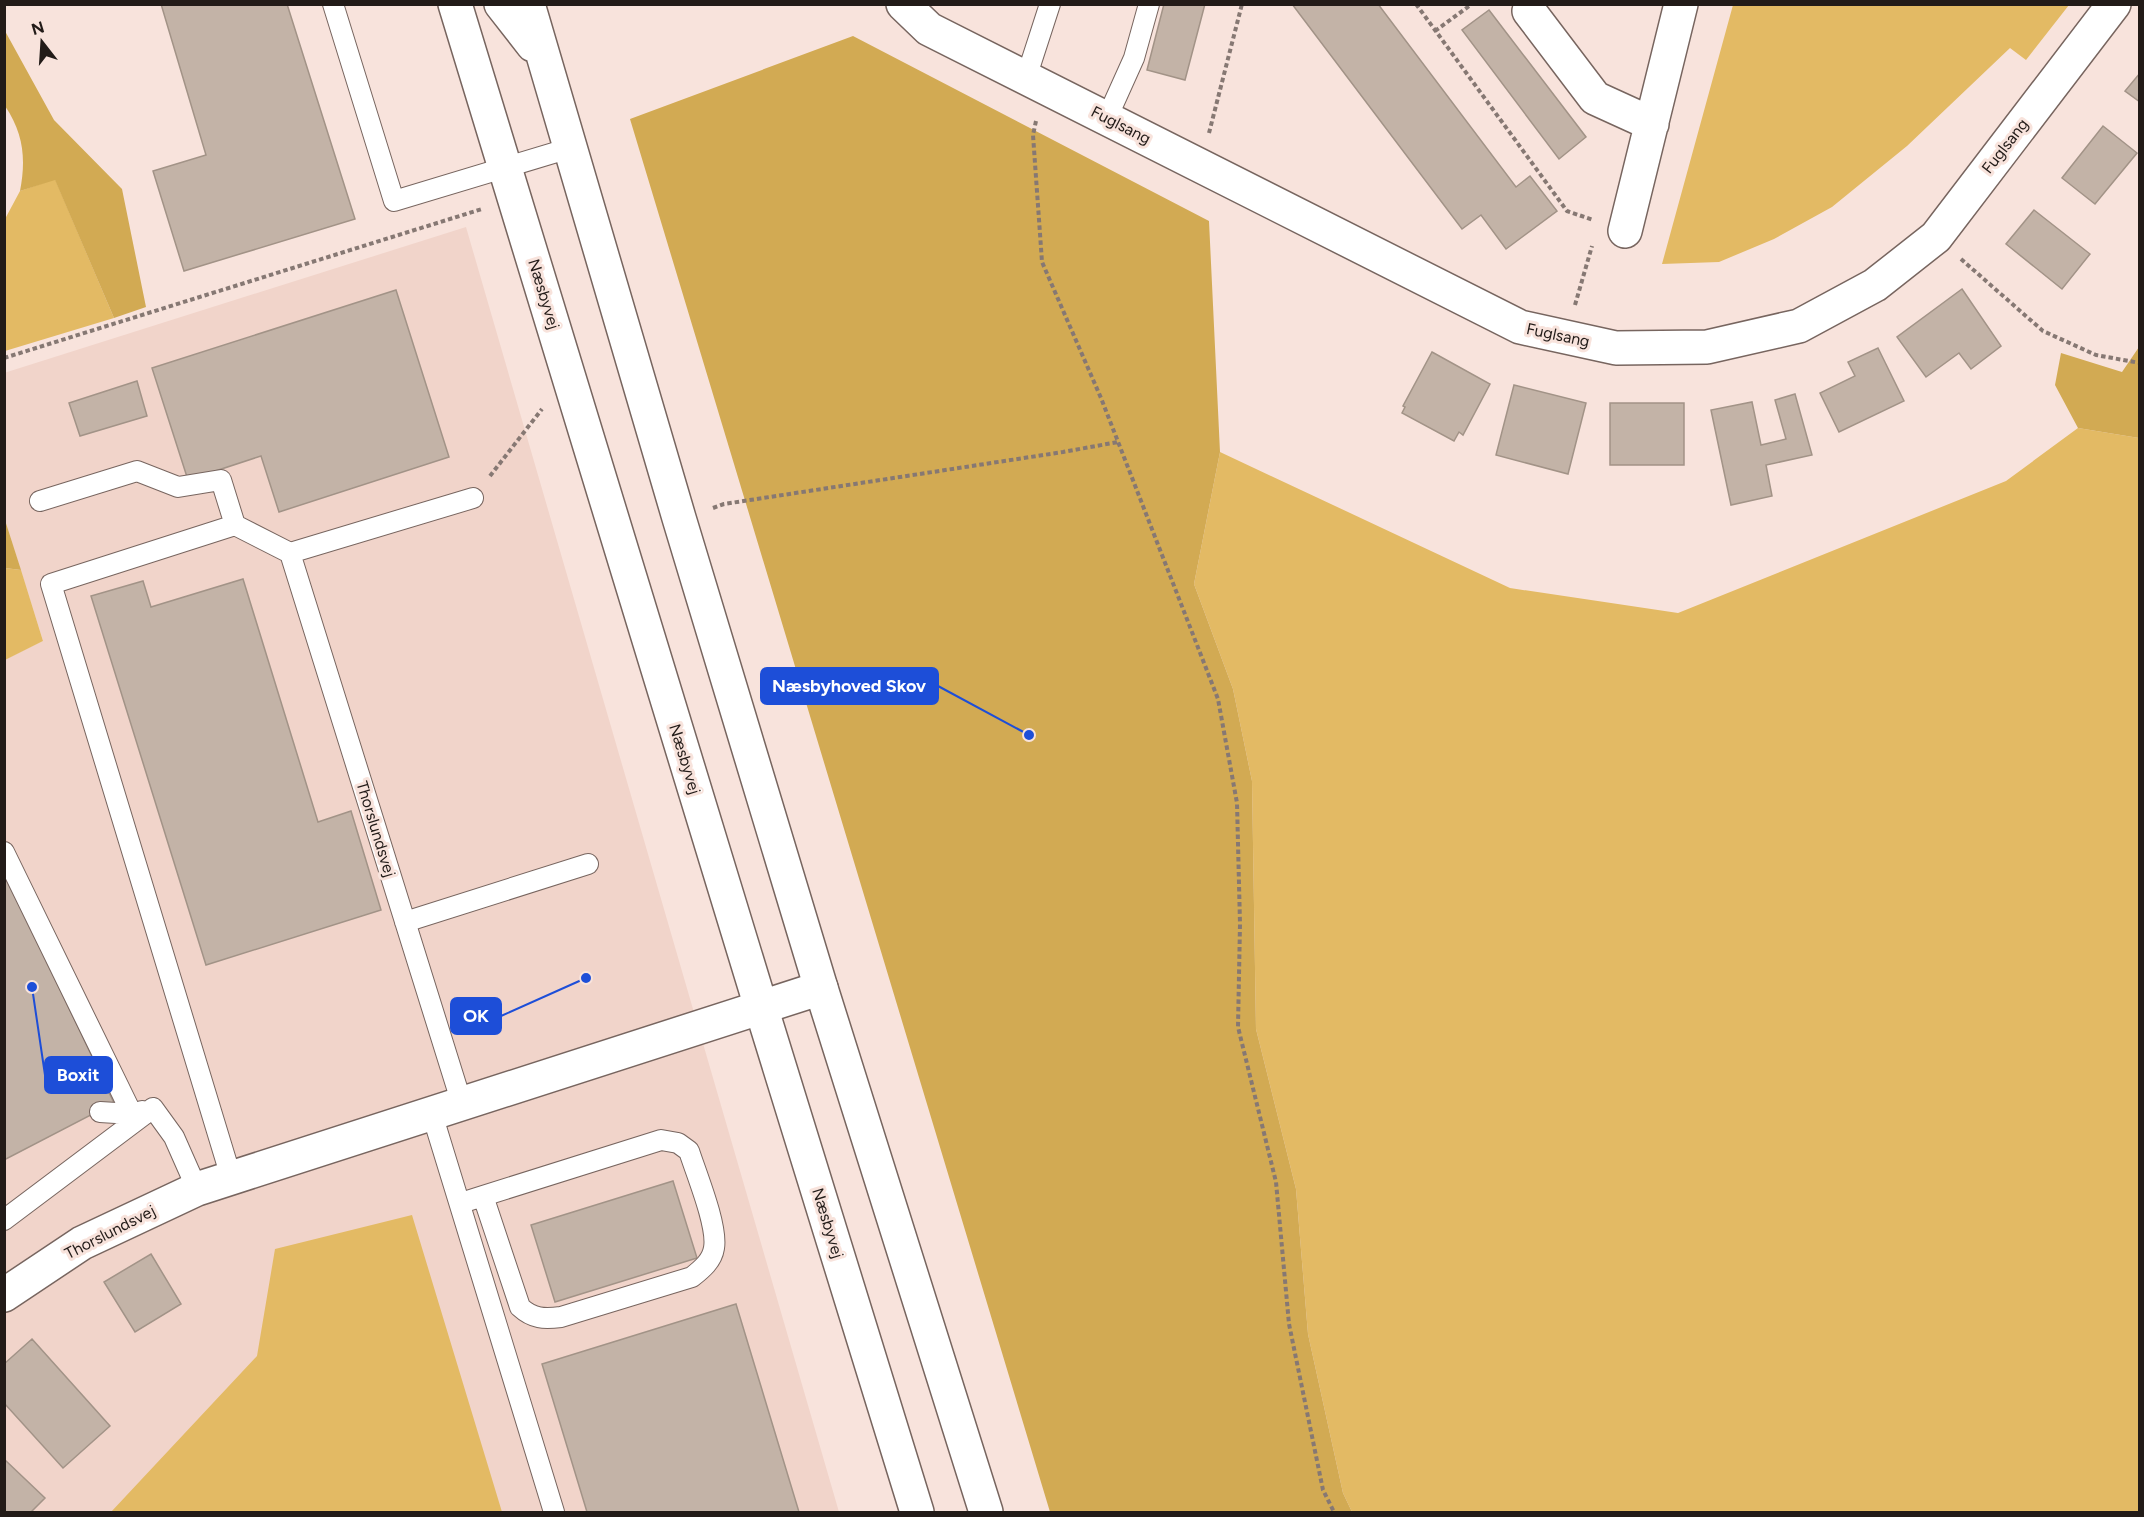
<svg xmlns="http://www.w3.org/2000/svg" width="2144" height="1517" font-family="Figtree,sans-serif">
<rect width="100%" height="100%" fill="#f8e3dc"/>
<path fill="#f1d4ca" d="M466,227L839,1512H5L4,660L43,641L5,520L4,373Z"/>
<path fill="#e3ba64" d="M1733,5V4L2069,5L2026,60L2010,48L1907,146L1832,207L1774,239L1719,262L1662,264Z
M55,179L114,318L5,351V219L20,191Z
M2078,428L2139,438V1512H1352L1343,1493L1308,1334L1296,1189L1256,1029L1252,781L1233,689L1194,584L1220,452L1510,588L1678,613L2006,481Z
M5,568L21,570L43,641L5,660Z
M412,1215L502,1512H111L257,1356L275,1249Z"/>
<path fill="#d2aa53" d="M5,31L54,120L122,189L146,307L114,318L55,180L20,191C26,160 24,134 5,106Z
M853,36L1209,221L1220,452L1194,584L1233,689L1252,781L1256,1029L1296,1189L1308,1334L1343,1493L1352,1512H1050L630,119Z
M2139,347V438L2078,428L2055,385L2061,353L2122,372Z
M4,520H5L21,570L5,568Z"/>
<path fill="#c3b3a7" stroke="#a29387" stroke-width="1.5" d="M161,4H287L355,219L184,271L153,171L206,155Z
M1164,4H1205L1185,80L1147,70Z
M1292,4H1378L1516,187L1530,176L1557,211L1506,249L1481,215L1462,229Z
M1489,10L1586,137L1559,159L1462,30Z
M2140,73V102L2125,91Z
M2103,126L2137,153L2095,204L2062,178Z
M2034,210L2090,254L2062,289L2006,244Z
M1962,289L2001,346L1971,369L1959,353L1926,377L1897,337Z
M396,290L449,457L279,512L261,456L188,480L152,368Z
M1878,348L1904,401L1839,432L1820,393L1855,376L1848,362Z
M1432,352L1490,384L1463,435L1459,432L1454,441L1402,413L1405,407L1403,406Z
M137,381L147,416L80,436L69,403Z
M1514,385L1586,403L1568,474L1496,455Z
M1795,394L1812,455L1766,465L1772,496L1731,505L1711,410L1752,402L1761,445L1786,439L1775,400Z
M1610,403H1684V465H1610Z
M243,579L318,822L351,811L381,910L206,965L91,596L143,581L151,607Z
M4,871L114,1103L4,1160Z
M673,1181L697,1258L555,1302L531,1225Z
M151,1254L181,1304L135,1332L104,1282Z
M736,1304L799,1512H587L542,1364Z
M32,1339L110,1426L63,1468L4,1403V1364Z
M4,1459L45,1498L31,1512H4Z"/>
<g fill="none" stroke-linecap="round" stroke-linejoin="round">
<g stroke="#77655f" stroke-width="22">
<path id="service" d="M333,4L394,201L570,148
M1026,78L1050,4
M1107,118L1134,58L1149,4
M40,501L137,471L178,487L221,480L235,525
M290,553L462,1104
M4,852L132,1114
M405,922L588,864
M153,1108L174,1137L197,1189
M100,1112L132,1114L142,1111
M432,1114L554,1512
M231,1177L51,584L235,525L290,553L473,498
M461,1203L483,1196L661,1140L678,1143L689,1151C696,1173 718,1226 714,1248C712,1261 702,1269 692,1277L561,1317C544,1319 533,1319 520,1307L483,1196
M4,1220L153,1108"/>
</g>
<g stroke="#77655f" stroke-width="36">
<path id="minor" d="M903,4L929,29L1520,327L1616,348L1707,347L1799,326L1875,285L1936,237L2114,4
M1529,11L1595,98L1652,124
M1625,231L1681,4
M4,1295L82,1243L197,1189L821,988"/>
</g>
<g stroke="#77655f" stroke-width="36">
<path id="tertiary" d="M455,4L761,1007L917,1512
M501,4L533,45
M528,4L679,518L821,988L986,1512"/>
</g>
<path stroke="#867873" stroke-width="4" stroke-dasharray="4.5 3" stroke-linecap="butt" d="M1416,4L1567,211L1593,220
M1435,31L1472,4
M1036,121L1033,135L1042,262L1101,398L1218,699L1237,803L1240,924L1238,1027L1276,1182L1289,1324L1323,1490L1334,1512
M1209,133L1242,4
M1961,259L2043,331L2096,355L2140,363
M1575,305L1592,246
M4,358L482,209
M490,476L542,409
M713,508L724,504L1063,452L1118,442"/>
<use href="#service" stroke="#fff" stroke-width="20"/>
<use href="#minor" stroke="#fff" stroke-width="33"/>
<use href="#tertiary" stroke="#fff" stroke-width="33"/>
</g>
<g text-anchor="middle" dominant-baseline="central" stroke-width="6" stroke-linejoin="round" paint-order="stroke">
<g font-size="16" fill="#221b18" stroke="#f8e3dc">
<text transform="translate(1121 125) rotate(27)">Fuglsang</text>
<text transform="translate(2005 146) rotate(-52)">Fuglsang</text>
<text transform="translate(544 294) rotate(73)">Næsbyvej</text>
<text transform="translate(1558 335) rotate(12)">Fuglsang</text>
<text transform="translate(685 759) rotate(73)">Næsbyvej</text>
<text transform="translate(376 829) rotate(73)">Thorslundsvej</text>
<text transform="translate(828 1223) rotate(73)">Næsbyvej</text>
<text transform="translate(110 1232) rotate(-27)">Thorslundsvej</text>
</g>
</g>
<path fill="none" stroke="#1d4ed8" stroke-width="2" d="M1029 735L938 686M586 978L501 1016M32 987L45 1075"/>
<g fill="#1d4ed8" stroke="#f8e3dc" stroke-width="2">
<circle cx="1029" cy="735" r="6"/>
<circle cx="586" cy="978" r="6"/>
<circle cx="32" cy="987" r="6"/>
</g>
<g fill="#1d4ed8" stroke="#1d4ed8" stroke-width="2">
<rect x="761" y="668" width="177" height="36" rx="6"/>
<rect x="451" y="998" width="50" height="36" rx="6"/>
<rect x="45" y="1057" width="67" height="36" rx="6"/>
</g>
<g font-size="18" text-anchor="middle" font-weight="bold" fill="#fff">
<text x="849" y="692">Næsbyhoved Skov</text>
<text x="476" y="1022">OK</text>
<text x="78" y="1081">Boxit</text>
</g>
<rect width="2144" height="1517" fill="none" stroke="#221b18" stroke-width="12"/>
<g transform="translate(42 42) rotate(343)" stroke="#f8e3dc" stroke-width="4.5" paint-order="stroke">
<path d="M0-4.5L10 22L0 15L-10 22Z" fill="#221b18"/>
<text y="-9" font-size="16" font-weight="bold" text-anchor="middle" fill="#221b18">N</text>
</g>
</svg>
